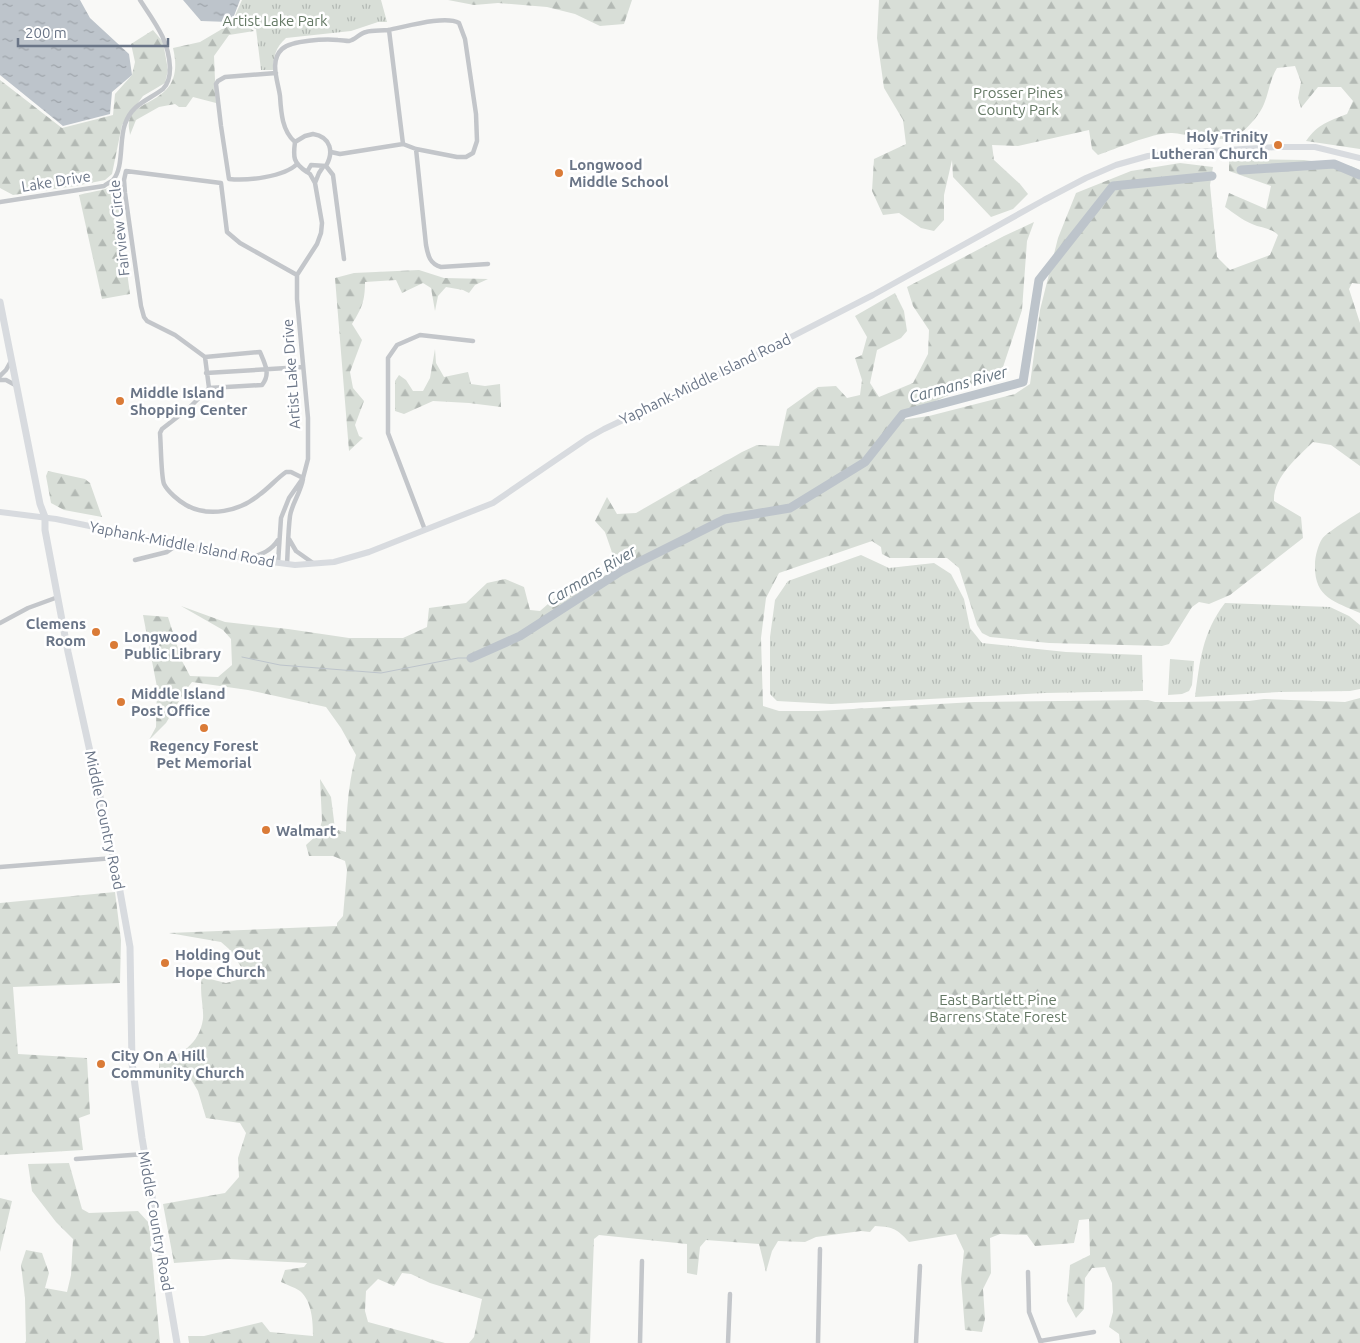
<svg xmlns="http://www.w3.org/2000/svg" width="1360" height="1343" font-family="Ubuntu,sans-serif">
<defs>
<pattern id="grass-tufts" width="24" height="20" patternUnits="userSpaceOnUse" patternTransform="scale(1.25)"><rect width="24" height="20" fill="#d8ded7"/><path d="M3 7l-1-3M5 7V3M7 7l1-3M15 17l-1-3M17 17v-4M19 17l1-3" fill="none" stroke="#b3b9b4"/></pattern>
<pattern id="forest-firs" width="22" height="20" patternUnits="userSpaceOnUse" patternTransform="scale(1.25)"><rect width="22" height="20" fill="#d8ded7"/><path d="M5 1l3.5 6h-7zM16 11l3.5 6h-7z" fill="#b3b9b4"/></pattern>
<pattern id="water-ripples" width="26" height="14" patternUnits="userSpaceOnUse" patternTransform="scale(1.25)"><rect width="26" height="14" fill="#bdc4cb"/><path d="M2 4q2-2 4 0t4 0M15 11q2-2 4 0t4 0" fill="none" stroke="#9ea4aa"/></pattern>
</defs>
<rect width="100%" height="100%" fill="#f9f9f7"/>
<path fill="url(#grass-tufts)" d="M242,0H381L387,22H378L351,31L286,38C275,48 274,56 273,70H261L256,29L233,20Z
M861,555L889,568L934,563L951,574L964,599L970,628L982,643L1066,652L1142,655L1143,691L1045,693L831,704L777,701L770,694V637L775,600L788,581Z
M1225,603L1330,607L1349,616L1360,625V689L1350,691L1279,692L1195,697C1200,661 1202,633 1225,603Z
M1170,659L1194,661L1192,685L1189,691L1182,694L1168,695Z"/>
<path fill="url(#forest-firs)" d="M448,0H632L624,24L600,26L575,14L547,7L498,3L474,5Z
M879,0H1360V149L1306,141C1318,124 1329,121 1347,114L1353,101L1341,87H1318L1301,108L1298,98L1301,82L1295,66L1277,68C1270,79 1269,92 1264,104C1261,112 1250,126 1243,131C1223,147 1195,135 1172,133C1155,132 1115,149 1098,155L1092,149L1089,130L1018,146L992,145L994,160L1020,184L1028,194L1013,209L991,217L953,177L952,160L944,195V220L934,231L921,228L899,213L883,215L872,191L874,159L906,144L903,120L884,88L877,38Z
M237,23L247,26L254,31L229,35L214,56L216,103L193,97L186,107H179L175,104L159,107L136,120L130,135C130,132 128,127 129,123C131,96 187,106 173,48L200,42L222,29Z
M153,30L163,42L168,70L165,83L143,96L122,125L112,174L105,180L75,186L13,195L0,188V80L62,128L113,115L115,94L132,75L135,62L131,44Z
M1229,159L1304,160L1351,166L1360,170V284L1352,283L1349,289L1360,323V466L1331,445L1313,442C1298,457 1273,477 1274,501L1301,517L1303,538L1230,595L1209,604L1199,602L1192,607L1169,644L1162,646L1049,643L990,637L982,633L977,625L959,568L947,558H890L882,554L881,547L872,541L779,573L766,598L761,638L763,706L779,711H818L974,702L1148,700L1155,702H1176L1249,701L1264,699L1345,702L1360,698V1343H1120L1119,1334L1109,1327L1113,1312L1112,1283L1105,1267L1092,1268L1085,1278L1084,1309L1076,1318L1067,1301L1070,1265L1090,1255L1089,1219L1079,1220L1074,1243L1035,1246L1027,1235L1000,1234L990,1238L991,1273L983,1289L985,1319L982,1332L965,1330L961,1279L964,1251L956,1234L909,1242C897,1229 894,1227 875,1226L870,1232L861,1231L816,1237L805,1242L778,1241L772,1251L766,1272L759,1244L706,1240L700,1247L697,1275L687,1273V1244L599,1235L594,1239L590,1343H469L474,1337L482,1299L430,1283L411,1274L402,1273L394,1286L378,1279L366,1291L365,1311L368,1322L445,1343H189L188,1336H204L262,1322L270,1332L313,1336C313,1322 312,1301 300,1291C294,1287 287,1285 281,1282L285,1270L304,1267L307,1263L228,1259L174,1263L163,1204L225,1193L239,1177L238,1158L246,1133L240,1123L206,1118L198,1091L189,1076L159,1075V1063C181,1054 199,1045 203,1019C204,1006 199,993 202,977L226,983L248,977L229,949L221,942L169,933L337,926V923L343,916L347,870L345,861L333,856H309L306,845L318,834L322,821L320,779L331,797L335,829L346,832C347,805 349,781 356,755L341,728L326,707L248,690L192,682L185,691L166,723L149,740L156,727L157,687L143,615L168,617L182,661L190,676L218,677L232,665L231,639L223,630L181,606L225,622L288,629L349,638H403L427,627L429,608L466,603L487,583L505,579L524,587L530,610L540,611L556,597L608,574L616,564L605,532L595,521L607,497L617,514L636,513L742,452L757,445L779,446L787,409L818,387L836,386L847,398L860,395L862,380L855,358L862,355L867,337L855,316L895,293L904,311L907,331L901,338L877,350L870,383L879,397L913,383L928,354L929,330L913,306L907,287L1004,236L1034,222L1027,241L1022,310L1002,370L893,421L929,416L1015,394L1030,384L1040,310L1058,238L1076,193L1131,171L1180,163L1213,167L1210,185L1217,257L1230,270L1270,255L1278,235C1271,228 1261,228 1252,224C1242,220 1234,213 1225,207L1229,193L1266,209L1271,186L1229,171Z
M121,183L117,198L130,294L102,299L79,195C94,191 108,190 121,183Z
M419,270L444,278L488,279L475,285L469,293L463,290L446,287L438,296L435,311L431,288L423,283L402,293L396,280L365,282C365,301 362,308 352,324L362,340L350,372L353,388L364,401L355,425L359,436L363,438L349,451L335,278L354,273Z
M435,349L436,363L444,377L468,372L471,384L485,386L500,384L501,407L469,403L433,401L404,414L395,411V381L399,375L406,380L413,391H423L430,378Z
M48,471L85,479L90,483L102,517L64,510L51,503L46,476Z
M1360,512V613C1334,601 1314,598 1315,564C1315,557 1318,545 1322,539C1327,532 1352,517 1360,512Z
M115,892L121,940L120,983L13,987L18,1054L87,1058L90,1114L79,1118L83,1150L0,1155V903Z
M69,1163L82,1209L89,1213L138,1211L149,1223L160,1343H25L26,1341L25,1298L21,1265L26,1250L42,1253L49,1273L45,1288L67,1292L71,1275L73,1239L56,1222L32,1191L28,1164Z
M0,1198L12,1201L0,1252Z"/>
<path fill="url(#water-ripples)" d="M0,0H80L90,18L129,54L132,75L112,92L110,114L63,126L0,75Z
M183,0H240L232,21L229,22L201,21Z"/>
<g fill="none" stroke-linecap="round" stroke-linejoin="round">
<path stroke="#bdc4cb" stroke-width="1" d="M242,657L280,665L381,673L458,658H471"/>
<path stroke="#bdc4cb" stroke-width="9" d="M1241,170L1334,164L1360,175
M471,658L520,636L621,571L725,519L790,508L865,462L903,414L1023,382L1039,280L1113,186L1212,176"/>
<path stroke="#c3c6ca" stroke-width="4.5" d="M389,30L403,144
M276,73L225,77L218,81L216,84L221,126L229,179C247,181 284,177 297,164
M313,134C331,137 334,152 326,166L311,165L307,172C293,163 293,157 295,142L305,136Z
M295,142C282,131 281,112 280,96C278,81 269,61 282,49C292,40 325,39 338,40C341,40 346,41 349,41C355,40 360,33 366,32C373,30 381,31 388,30C405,27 445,15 459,23L465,39L476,114L477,141L473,153L466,157H457L416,149L403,144L340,154L331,152
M416,149L426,245C428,256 430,264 441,267L488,264
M326,166L333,175L344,259
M307,172L310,174L315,183L319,173L323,167
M0,202L104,186C106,184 111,182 113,180C124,168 119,140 125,124C132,104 147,101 163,89C169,83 170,76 170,68C169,40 155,23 140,0
M297,275L240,243L227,232L221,183L126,171L124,180L125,193L141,306L144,317L147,321L175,335L205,357L260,352C265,364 271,374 262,385L209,388L189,408L162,429L160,433C161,444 161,476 164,484C168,492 179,501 186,505C209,518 240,511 259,495C269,488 276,479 286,472H291L303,478
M205,357L209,388
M206,373L303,367
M0,376L6,370L11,361
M0,380H6L17,386
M425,530L388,433V358L397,345L420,335L473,341
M289,539L296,551L313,563
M250,558C262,554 271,551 278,540
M135,560L167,552L177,545
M278,563L281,518L289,498L303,478L308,459V418L297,299V275L317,244L321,233L322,223L315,183
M287,564C288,548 288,532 290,516C292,503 301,492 303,479
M0,623L28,608L58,597
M0,867L114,858
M76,1159L145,1154
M1028,1272L1029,1312L1041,1343
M1040,1341L1094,1332
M640,1343L642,1261
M728,1343L730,1294
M818,1343L820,1249
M916,1343L920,1266"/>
<path stroke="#d8dbdf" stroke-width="6" d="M0,512L56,519L248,559L295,565L334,562L369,552L493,503L588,438L604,429L701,383L873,295L1044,200L1086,178L1116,165L1148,156L1176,153L1277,147H1315L1360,158"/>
<path stroke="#d8dbdf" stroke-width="7" d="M0,302L40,504L45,517V530L68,652L116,869L130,947L132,1063L142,1138L177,1343"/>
</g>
<g fill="#da7b37" stroke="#fff" stroke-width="2">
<circle cx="1278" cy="145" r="5"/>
<circle cx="559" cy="173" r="5"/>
<circle cx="120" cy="401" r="5"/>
<circle cx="96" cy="632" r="5"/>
<circle cx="114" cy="645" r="5"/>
<circle cx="121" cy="702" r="5"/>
<circle cx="204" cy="728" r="5"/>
<circle cx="266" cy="830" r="5"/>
<circle cx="165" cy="963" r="5"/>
<circle cx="101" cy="1064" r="5"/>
</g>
<g text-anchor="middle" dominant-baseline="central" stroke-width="5" stroke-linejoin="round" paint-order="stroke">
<g font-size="15" fill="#657965" stroke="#fff">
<text x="275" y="20">Artist Lake Park</text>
<text x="1018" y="92">Prosser Pines<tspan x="1018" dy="17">County Park</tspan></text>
<text x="998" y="999">East Bartlett Pine<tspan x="998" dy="17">Barrens State Forest</tspan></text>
</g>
<g font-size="15" font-weight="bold" fill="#6a7587" stroke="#fff" text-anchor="start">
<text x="1268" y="136" text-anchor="end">Holy Trinity<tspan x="1268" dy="17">Lutheran Church</tspan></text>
<text x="569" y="164">Longwood<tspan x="569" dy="17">Middle School</tspan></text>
<text x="130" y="392">Middle Island<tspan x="130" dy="17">Shopping Center</tspan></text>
<text x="86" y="623" text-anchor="end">Clemens<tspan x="86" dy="17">Room</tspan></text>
<text x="124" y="636">Longwood<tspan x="124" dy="17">Public Library</tspan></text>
<text x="131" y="693">Middle Island<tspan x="131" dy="17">Post Office</tspan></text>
<text x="204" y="745" text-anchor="middle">Regency Forest<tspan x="204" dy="17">Pet Memorial</tspan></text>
<text x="276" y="830">Walmart</text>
<text x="175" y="954">Holding Out<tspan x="175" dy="17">Hope Church</tspan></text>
<text x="111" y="1055">City On A Hill<tspan x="111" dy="17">Community Church</tspan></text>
</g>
<g font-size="15" fill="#6a7587" stroke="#fff">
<text transform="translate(56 181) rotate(-9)">Lake Drive</text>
<text transform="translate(119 228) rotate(-96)">Fairview Circle</text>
<text transform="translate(291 374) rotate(-94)">Artist Lake Drive</text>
<text transform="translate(705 379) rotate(-26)">Yaphank-Middle Island Road</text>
<text transform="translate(182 544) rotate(11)">Yaphank-Middle Island Road</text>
<text transform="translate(105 820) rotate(78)">Middle Country Road</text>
<text transform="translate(156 1221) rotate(80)">Middle Country Road</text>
</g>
<g font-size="16" font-style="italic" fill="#667581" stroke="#fff">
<text transform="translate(958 384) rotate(-15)">Carmans River</text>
<text transform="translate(591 575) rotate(-31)">Carmans River</text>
</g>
</g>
<path d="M18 38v8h150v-8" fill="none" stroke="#6a7587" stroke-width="2.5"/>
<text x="25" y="38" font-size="15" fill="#6a7587" stroke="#ffffff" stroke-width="4" paint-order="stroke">200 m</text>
</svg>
